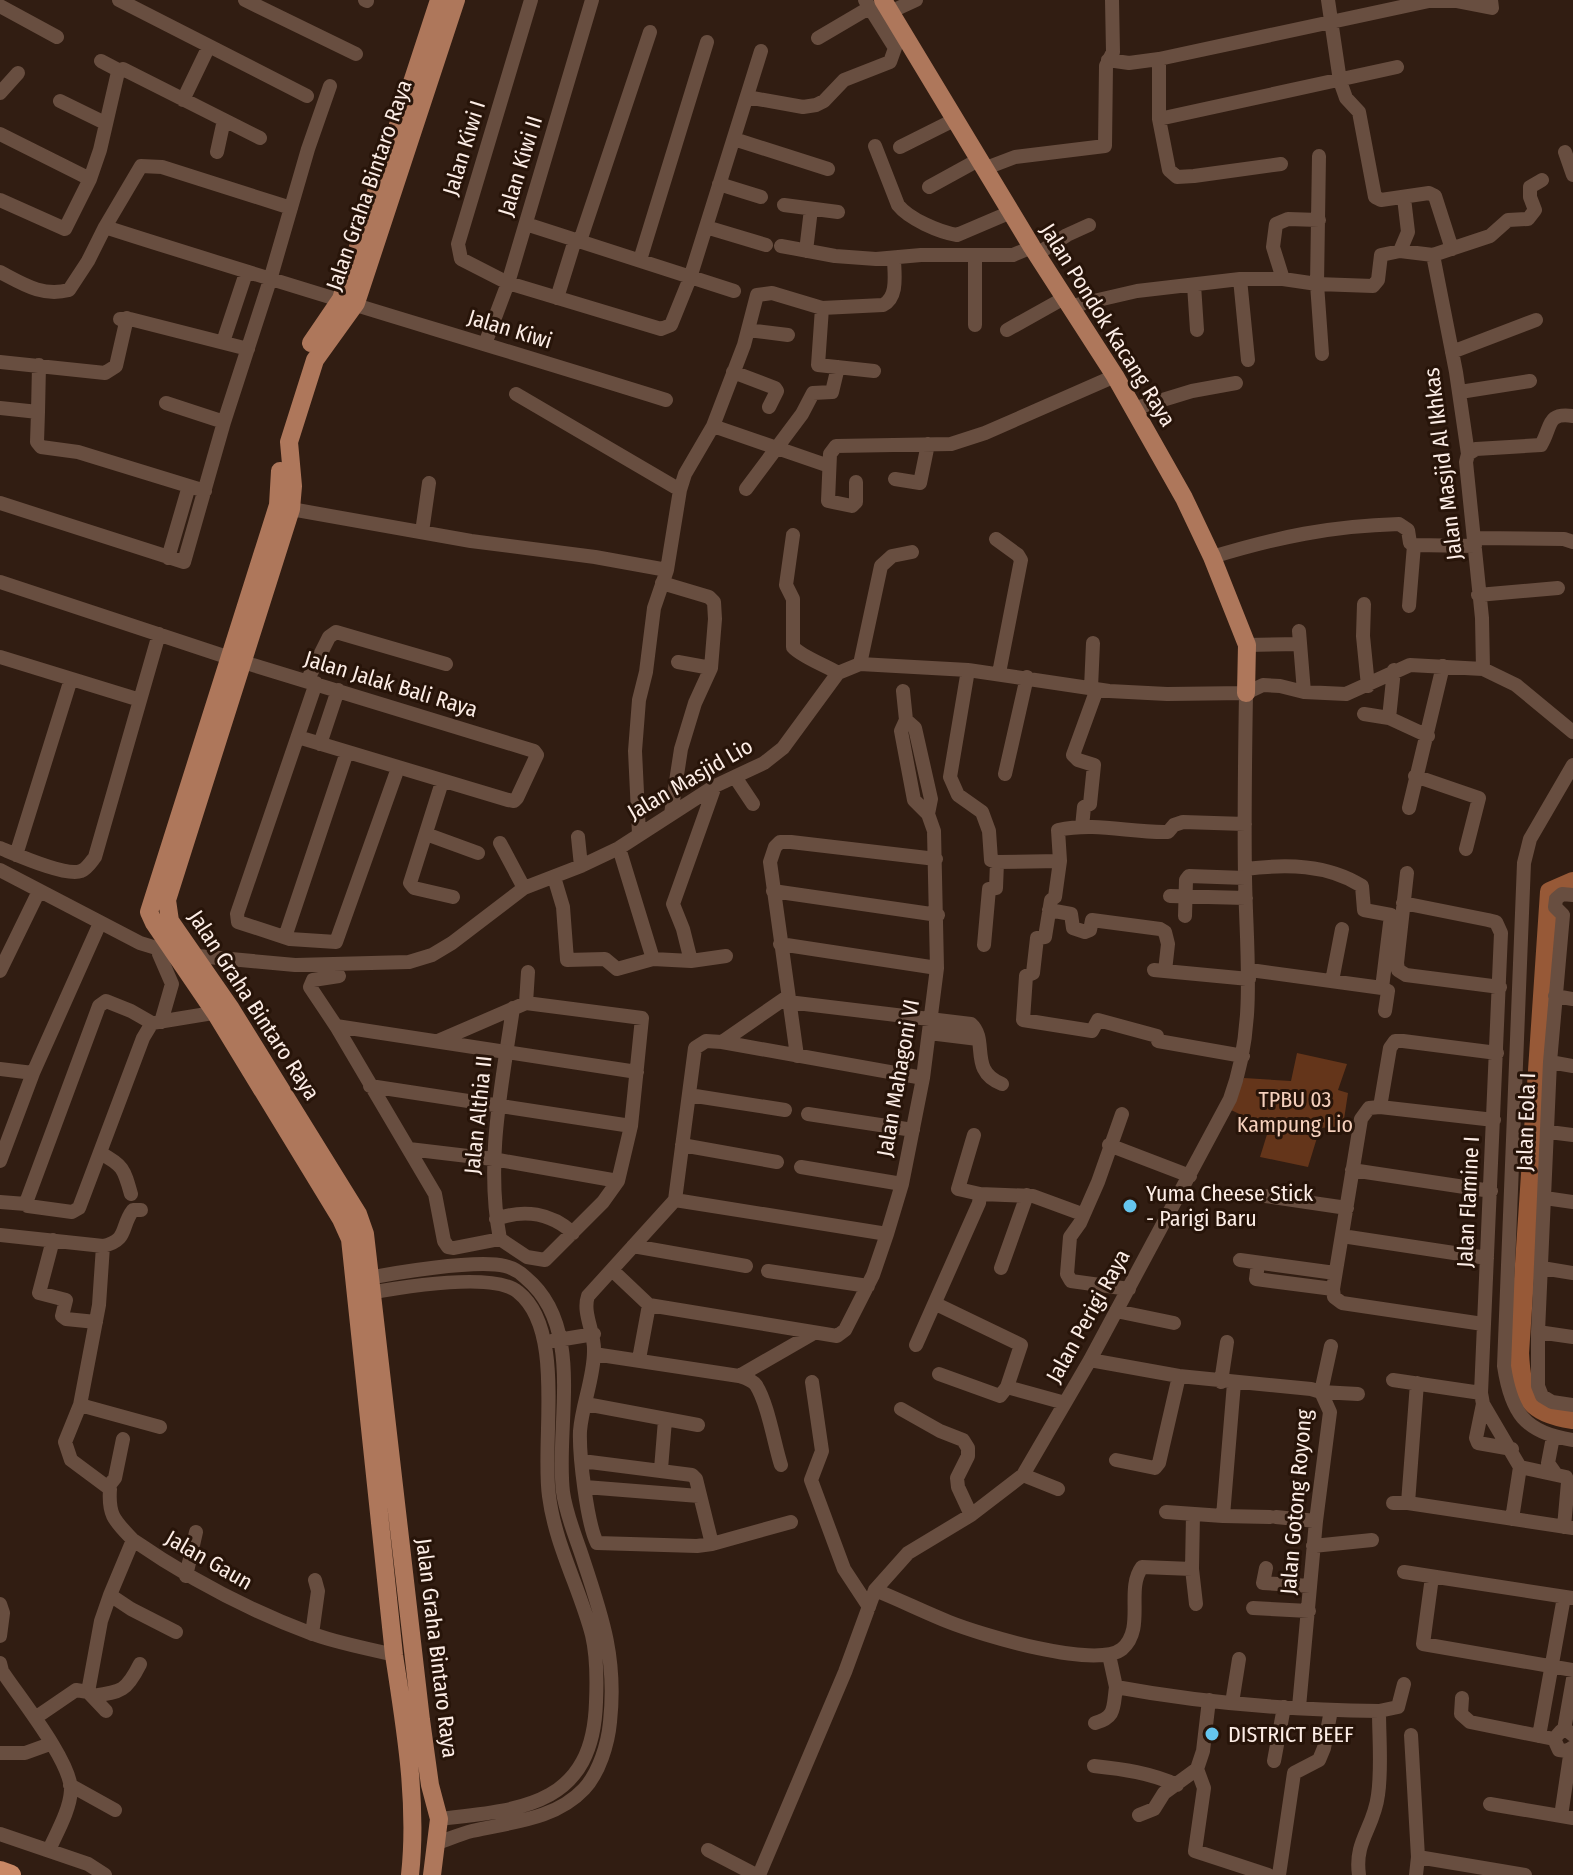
<svg xmlns="http://www.w3.org/2000/svg" width="1573" height="1875" font-family="'Fira Sans Condensed',sans-serif">
<rect width="100%" height="100%" fill="#311d12"/>
<path fill="#64351a" d="M1297,1053L1347,1064L1338,1090L1348,1093L1343,1126L1320,1128L1308,1167L1260,1157L1269,1128L1231,1110L1244,1078L1291,1081Z"/>
<g fill="none" stroke-linecap="round" stroke-linejoin="round">
<path stroke="#975937" stroke-width="20" d="M1573,882L1550,892L1519,1353C1521,1396 1528,1412 1573,1419"/>
<path stroke="#684e40" stroke-width="14" d="M119,0L307,96
M245,0L356,54
M365,0L367,1
M531,0L458,244L461,259L508,283L661,329L671,325L690,278L761,51
M1328,0L1340,81L1346,98L1359,112L1375,197L1381,200L1429,193L1435,196L1452,249
M0,6L57,37
M890,12L916,0
M818,38L869,8
M1159,59V119L1169,170L1177,177L1194,176L1281,164
M1108,60L1129,63L1159,59L1429,1H1456L1492,8L1491,0
M101,61L120,71
M0,93L18,73
M747,97L803,107L816,105L824,101L844,80L890,62L895,48L865,0
M183,100L209,46
M60,101L105,123
M1159,119L1397,67
M0,134L90,179
M734,139L828,169
M875,146L898,205C909,219 939,232 957,235L1011,212
M900,147L956,119
M217,152L224,120
M1565,152L1573,175
M1319,156L1317,284L1322,354
M986,168L1015,157L1105,146L1106,66L1113,52L1112,0
M719,184L761,197
M929,187L980,159
M0,200L65,229L90,179L100,150L118,72L123,69L260,138
M784,205L838,212
M291,208L162,167L141,166L105,227C292,287 480,342 666,400
M526,224L734,291
M706,227L766,245
M580,241L650,32
M781,246L835,256L876,259L921,255H1013L1032,247
M806,251L811,209
M1400,251L1408,232L1404,198
M1037,254L1067,235L1089,225
M1433,255L1456,372L1468,454L1466,462L1482,618L1483,669
M640,260L707,42
M0,272C23,284 42,297 69,290L88,261L105,227
M1240,279L1248,360
M1283,279L1273,247L1276,224L1288,219L1319,220
M1194,285L1197,330
M557,298L575,240
M1072,306L1137,291L1240,279H1283L1317,284L1373,286L1378,280L1381,255L1400,251L1433,255L1490,236L1508,220L1528,219L1535,210L1530,197V187L1542,180
M822,308L818,365L874,371
M120,319H130L248,349
M975,325V256
M748,330L788,335
M1007,330L1066,297
M223,342L246,273
M485,344L508,283L592,0
M1452,352L1536,320
M0,362L105,373L116,366L127,318
M733,372L775,388L777,391L769,407
M1460,392L1530,381
M516,394L680,490L685,474L713,426L744,345L757,295L772,293L822,308L883,305C899,297 894,273 894,258
M166,403L224,422
M0,408L38,412L37,442L41,447L78,452L205,491
M1133,409L1192,391L1236,383
M38,412L39,365
M713,426L829,466
M1468,454L1476,449L1541,445C1552,427 1546,412 1573,416
M895,479L920,483L928,444
M856,482V502L852,506L828,501L830,454L836,446L951,444L985,433L1115,376
M746,489L802,414L813,393L832,392L838,367
M0,503L184,562L224,422L270,280L308,149L330,86
M291,509L471,541L595,557L667,570
M422,532L429,483
M793,535L786,585L793,599V647C802,657 825,665 838,673
M1474,538L1564,539L1573,542
M996,539L1018,555L1021,560L999,673
M1212,557C1278,537 1330,526 1399,524L1408,530L1410,543L1414,545L1475,546
M168,558L189,486
M0,582L230,658L534,751L537,755L517,798L514,801L508,800L298,737
M662,583L709,597L714,602L715,619L711,668L695,703L681,749L671,814
M1478,595L1558,588
M1364,604L1363,636L1368,686
M1409,606L1414,545
M1299,631L1304,692
M1247,645L1300,644
M0,657L140,700
M678,662L711,668
M860,664L881,566L892,556L912,552
M968,670L950,777L958,795L982,812L989,831L991,860L997,862
M307,681L329,637L336,632L446,664
M316,683L237,914L238,922L290,939L336,942L398,768
M1091,688L1093,643
M1364,714L1389,718L1394,670
M1389,718L1428,736
M906,720L915,728L931,799L928,814
M320,744L338,690
M1573,765L1530,839L1524,863L1504,1366C1511,1412 1524,1433 1573,1440
M1005,774L1027,677
M1415,776L1479,798L1466,849
M735,777L753,804
M442,782L410,883L414,888L453,897
M715,786L673,904L683,929L691,961L726,956
M1409,808L1443,666
M1082,827L1084,807L1090,804L1094,765L1078,760L1073,755L1097,689
M426,834L478,853
M639,834L635,751L639,700L646,672L654,608L667,570L680,490
M578,837L581,866
M500,843L524,888
M0,848C15,854 66,877 81,871C87,869 91,862 95,857L159,634
M619,848L653,959
M16,855L71,679
M1245,869C1286,864 1327,864 1362,886L1364,910L1391,915L1382,988
M0,870L140,943L176,954L295,965L409,962L432,955L452,943L524,888L581,866L619,848L715,786L764,763L783,748L838,673L860,664L968,670L1109,691L1167,694L1246,693L1263,685L1280,686L1304,692L1346,694L1410,665L1483,669L1516,685L1573,732
M1407,873L1397,963L1398,970L1406,975L1500,987
M554,877L563,907L567,960L605,959L617,969L653,959
M773,891L938,915
M1170,896L1246,898
M1403,903L1488,920L1496,922L1501,933L1481,1393L1483,1404L1520,1467
M1049,910L1071,914L1073,928L1085,932L1090,930L1092,920L1160,929L1165,932L1168,944L1165,971
M1563,915L1550,1062L1538,1332V1386L1542,1396L1552,1402L1573,1405
M1563,915L1555,907L1556,899L1562,894L1573,895
M1185,916L1186,880L1189,876L1245,878
M285,937L347,752
M780,944L937,968
M984,945L989,889L996,888L997,862L1060,861
M159,954L172,984L161,1022
M653,959L691,961
M1154,970L1249,979
M1250,970L1382,988
M0,971L39,891
M339,976L313,980L310,987L336,1026L435,1194L444,1241L448,1247L454,1248L500,1239
M1332,981L1342,929
M1382,988L1388,991L1385,1011
M1555,996L1573,999
M788,1002L971,1024C989,1040 968,1071 1002,1084
M526,1003L528,972
M152,1023L131,1011L106,1001L99,1006L27,1200L28,1206L72,1212L79,1208L143,1038L152,1023L225,1011
M336,1026L637,1072
M929,1033L978,1039
M438,1041L526,1003L642,1018L631,1126L618,1181L603,1202L545,1260L527,1257L500,1239C485,1161 502,1085 513,1008
M722,1042L787,997
M797,1056L770,862L775,847L780,842H791L936,859
M1243,1056L1158,1041L1157,1036L1098,1020L1092,1031L1023,1020L1026,976L1033,973L1037,938L1045,937L1051,900L1055,897L1060,861L1058,830C1097,822 1130,833 1168,832L1174,825L1183,822L1245,824
M1550,1062L1573,1066
M0,1069L33,1073
M370,1086L631,1126
M689,1095L785,1110
M1380,1107L1494,1120
M808,1114L913,1130
M1122,1114L1098,1182L1080,1223L1070,1237L1067,1274L1071,1281L1129,1289
M1549,1132L1573,1135
M974,1135L958,1189L980,1194L1033,1196L1082,1214
M682,1145L777,1162
M1109,1145L1190,1176
M409,1149L493,1159L618,1181
M100,1153C123,1165 124,1169 131,1194
M0,1161L33,1073L100,923
M801,1167L902,1184
M1352,1170L1491,1191
M1258,1195L1347,1208
M1545,1198L1573,1202
M675,1200L887,1234
M0,1202L26,1204
M496,1219C524,1209 551,1213 573,1233
M0,1235L103,1246C129,1240 120,1227 133,1210H141
M1342,1236L1487,1258
M53,1240L39,1293L66,1300L62,1316L66,1319L96,1322
M103,1246L99,1305L80,1405L65,1442L71,1460L110,1489C108,1516 115,1521 133,1540
M633,1246L746,1266
M1240,1260L1335,1273
M1258,1263L1256,1279L1333,1289
M1001,1268L1027,1195
M1542,1268L1573,1273
M612,1270L649,1305L639,1359
M768,1271L868,1286
M360,1280C391,1273 477,1259 505,1266C513,1268 520,1272 526,1278C586,1328 555,1425 563,1492C566,1514 575,1535 582,1556C602,1616 617,1658 610,1722C608,1744 599,1773 584,1789C555,1820 510,1822 472,1831C460,1834 449,1839 437,1843
M363,1294C396,1288 493,1271 518,1292C566,1330 541,1441 549,1496C555,1544 580,1589 592,1635C597,1656 597,1680 596,1702C593,1805 523,1810 439,1819
M936,1304L1021,1345L1007,1387L1000,1396L939,1374
M649,1305L837,1336L845,1330L873,1275L887,1234L902,1184L923,1078L937,968L934,831L928,814L914,800L901,731L906,720L903,691
M1116,1311L1174,1323
M1483,1324L1342,1303L1334,1297L1333,1289L1361,1119L1369,1108L1380,1107L1390,1048L1395,1041H1403L1497,1053
M1538,1332L1573,1337
M552,1341L594,1334
M916,1345L979,1203L980,1194
M1331,1346L1321,1392L1358,1394
M594,1354L739,1376C745,1378 752,1380 756,1385C768,1404 774,1443 781,1465
M1090,1360L1179,1376L1311,1389L1321,1392L1330,1412L1316,1521L1299,1707
M739,1376L814,1333
M1393,1380L1481,1393
M812,1382L822,1451L811,1480L844,1569L869,1607
M1221,1382L1227,1342
M1007,1387L1065,1403
M586,1404L698,1425
M1483,1404L1476,1438L1478,1443L1512,1449
M80,1405L160,1427
M901,1409L940,1431L963,1440L968,1448V1456L957,1478L958,1487L971,1515
M1553,1437L1548,1463L1555,1473
M1116,1460L1155,1468L1159,1463L1179,1376
M582,1461L692,1475L696,1479L712,1544L697,1546L597,1543C587,1523 579,1455 580,1431C582,1405 594,1378 594,1351C595,1333 582,1313 588,1296L675,1200L695,1048L706,1041L722,1042L923,1078
M1520,1467L1566,1477
M661,1469L665,1420
M1023,1475L1058,1489
M108,1487L115,1478L123,1439
M585,1487L699,1496
M1393,1503H1408L1573,1528
M1408,1503L1417,1383
M1166,1512L1223,1516L1234,1383
M1193,1514L1192,1569L1196,1604
M1223,1516L1270,1517
M1276,1517L1316,1521
M1512,1519L1520,1467
M1564,1527L1568,1482L1566,1477
M712,1544L791,1522
M1313,1546L1372,1540
M1266,1568L1263,1583L1310,1586
M1404,1572L1573,1598
M186,1576L196,1532
M1432,1577L1423,1644L1573,1670
M875,1590C900,1600 924,1612 949,1622C979,1634 1096,1670 1122,1649C1146,1628 1125,1590 1142,1567L1192,1569
M0,1604L3,1613L0,1636
M1253,1608L1309,1611
M176,1632L131,1609L110,1595L133,1540C188,1578 246,1609 310,1633C337,1643 366,1648 394,1655
M312,1634L318,1591L315,1580
M1109,1655L1116,1687
M0,1663L2,1671C19,1697 71,1761 71,1790C70,1810 57,1832 49,1850
M88,1692L101,1621L110,1595
M92,1696C121,1692 126,1692 140,1664
M1462,1698L1461,1714L1470,1722L1554,1739
M1232,1703L1239,1659
M35,1718L76,1690L88,1692L106,1711
M1095,1723C1116,1717 1113,1708 1116,1687C1202,1703 1292,1710 1379,1711L1398,1707L1404,1684
M1564,1730L1573,1679
M1411,1735L1418,1857L1416,1875
M1573,1735L1568,1731H1561L1554,1739L1559,1750L1567,1751L1573,1747
M1539,1736L1564,1597
M0,1753H25L50,1744
M1274,1761L1284,1707
M1094,1766C1123,1769 1151,1773 1177,1785
M1197,1769L1204,1788L1195,1851L1268,1875
M70,1785L115,1810
M1490,1804L1573,1818
M1139,1815L1154,1809L1164,1793L1197,1769L1203,1751L1209,1700
M1561,1816L1571,1749
M0,1834L88,1864L105,1875
M708,1850L756,1875
M1418,1857L1525,1875
M759,1875L845,1672L875,1590L908,1553L971,1515L1023,1475L1090,1360L1230,1099C1257,1026 1246,952 1245,876C1244,815 1245,754 1246,693
M1279,1875L1294,1773L1319,1760L1324,1748L1331,1710
M1359,1875C1354,1841 1374,1828 1378,1795C1382,1768 1379,1739 1379,1711"/>
<path stroke="#ae775b" stroke-width="18" d="M883,0L1032,247L1115,376L1184,498L1212,557L1247,645L1246,693
M311,343L341,299L439,0
M280,471L278,505L149,912L154,923L216,1014L341,1219L350,1239L394,1655C405,1727 418,1802 410,1875
M432,1875L439,1819L430,1785L421,1720L365,1234L358,1214L231,1009L170,921L167,900L291,509L293,486L289,442L315,360L356,303L456,0"/>
<path stroke="#c98865" stroke-width="20" d="M0,1871L11,1875"/>
</g>
<g fill="#65c5ee" stroke="#271409" stroke-width="3">
<circle cx="1130" cy="1206" r="8"/>
<circle cx="1212" cy="1734" r="8"/>
</g>
<g text-anchor="middle" dominant-baseline="central" stroke-width="6" stroke-linejoin="round" paint-order="stroke">
<g font-size="22" fill="#fcede6" stroke="#271409">
<text transform="translate(464 148) rotate(-73)">Jalan Kiwi I</text>
<text transform="translate(520 166) rotate(-73)">Jalan Kiwi II</text>
<text transform="translate(369 185) rotate(-71)">Jalan Graha Bintaro Raya</text>
<text transform="translate(1108 325) rotate(58)">Jalan Pondok Kacang Raya</text>
<text transform="translate(510 329) rotate(17)">Jalan Kiwi</text>
<text transform="translate(1443 464) rotate(-97)">Jalan Masjid Al Ikhkas</text>
<text transform="translate(391 684) rotate(17)">Jalan Jalak Bali Raya</text>
<text transform="translate(690 779) rotate(-30)">Jalan Masjid Lio</text>
<text transform="translate(254 1005) rotate(57)">Jalan Graha Bintaro Raya</text>
<text transform="translate(898 1078) rotate(-80)">Jalan Mahagoni VI</text>
<text transform="translate(478 1115) rotate(-84)">Jalan Althia II</text>
<text transform="translate(1526 1122) rotate(-88)">Jalan Eola I</text>
<text transform="translate(1468 1202) rotate(-87)">Jalan Flamine I</text>
<text transform="translate(1088 1316) rotate(-61)">Jalan Perigi Raya</text>
<text transform="translate(1296 1502) rotate(-85)">Jalan Gotong Royong</text>
<text transform="translate(209 1560) rotate(30)">Jalan Gaun</text>
<text transform="translate(437 1648) rotate(83)">Jalan Graha Bintaro Raya</text>
</g>
<g font-size="22" fill="#f5d0bc" stroke="#271409">
<text x="1295" y="1099">TPBU 03<tspan x="1295" dy="25">Kampung Lio</tspan></text>
</g>
<g font-size="22" fill="#fcede6" stroke="#271409" text-anchor="start">
<text x="1146" y="1193">Yuma Cheese Stick<tspan x="1146" dy="25">- Parigi Baru</tspan></text>
<text x="1228" y="1734">DISTRICT BEEF</text>
</g>
</g>
</svg>
